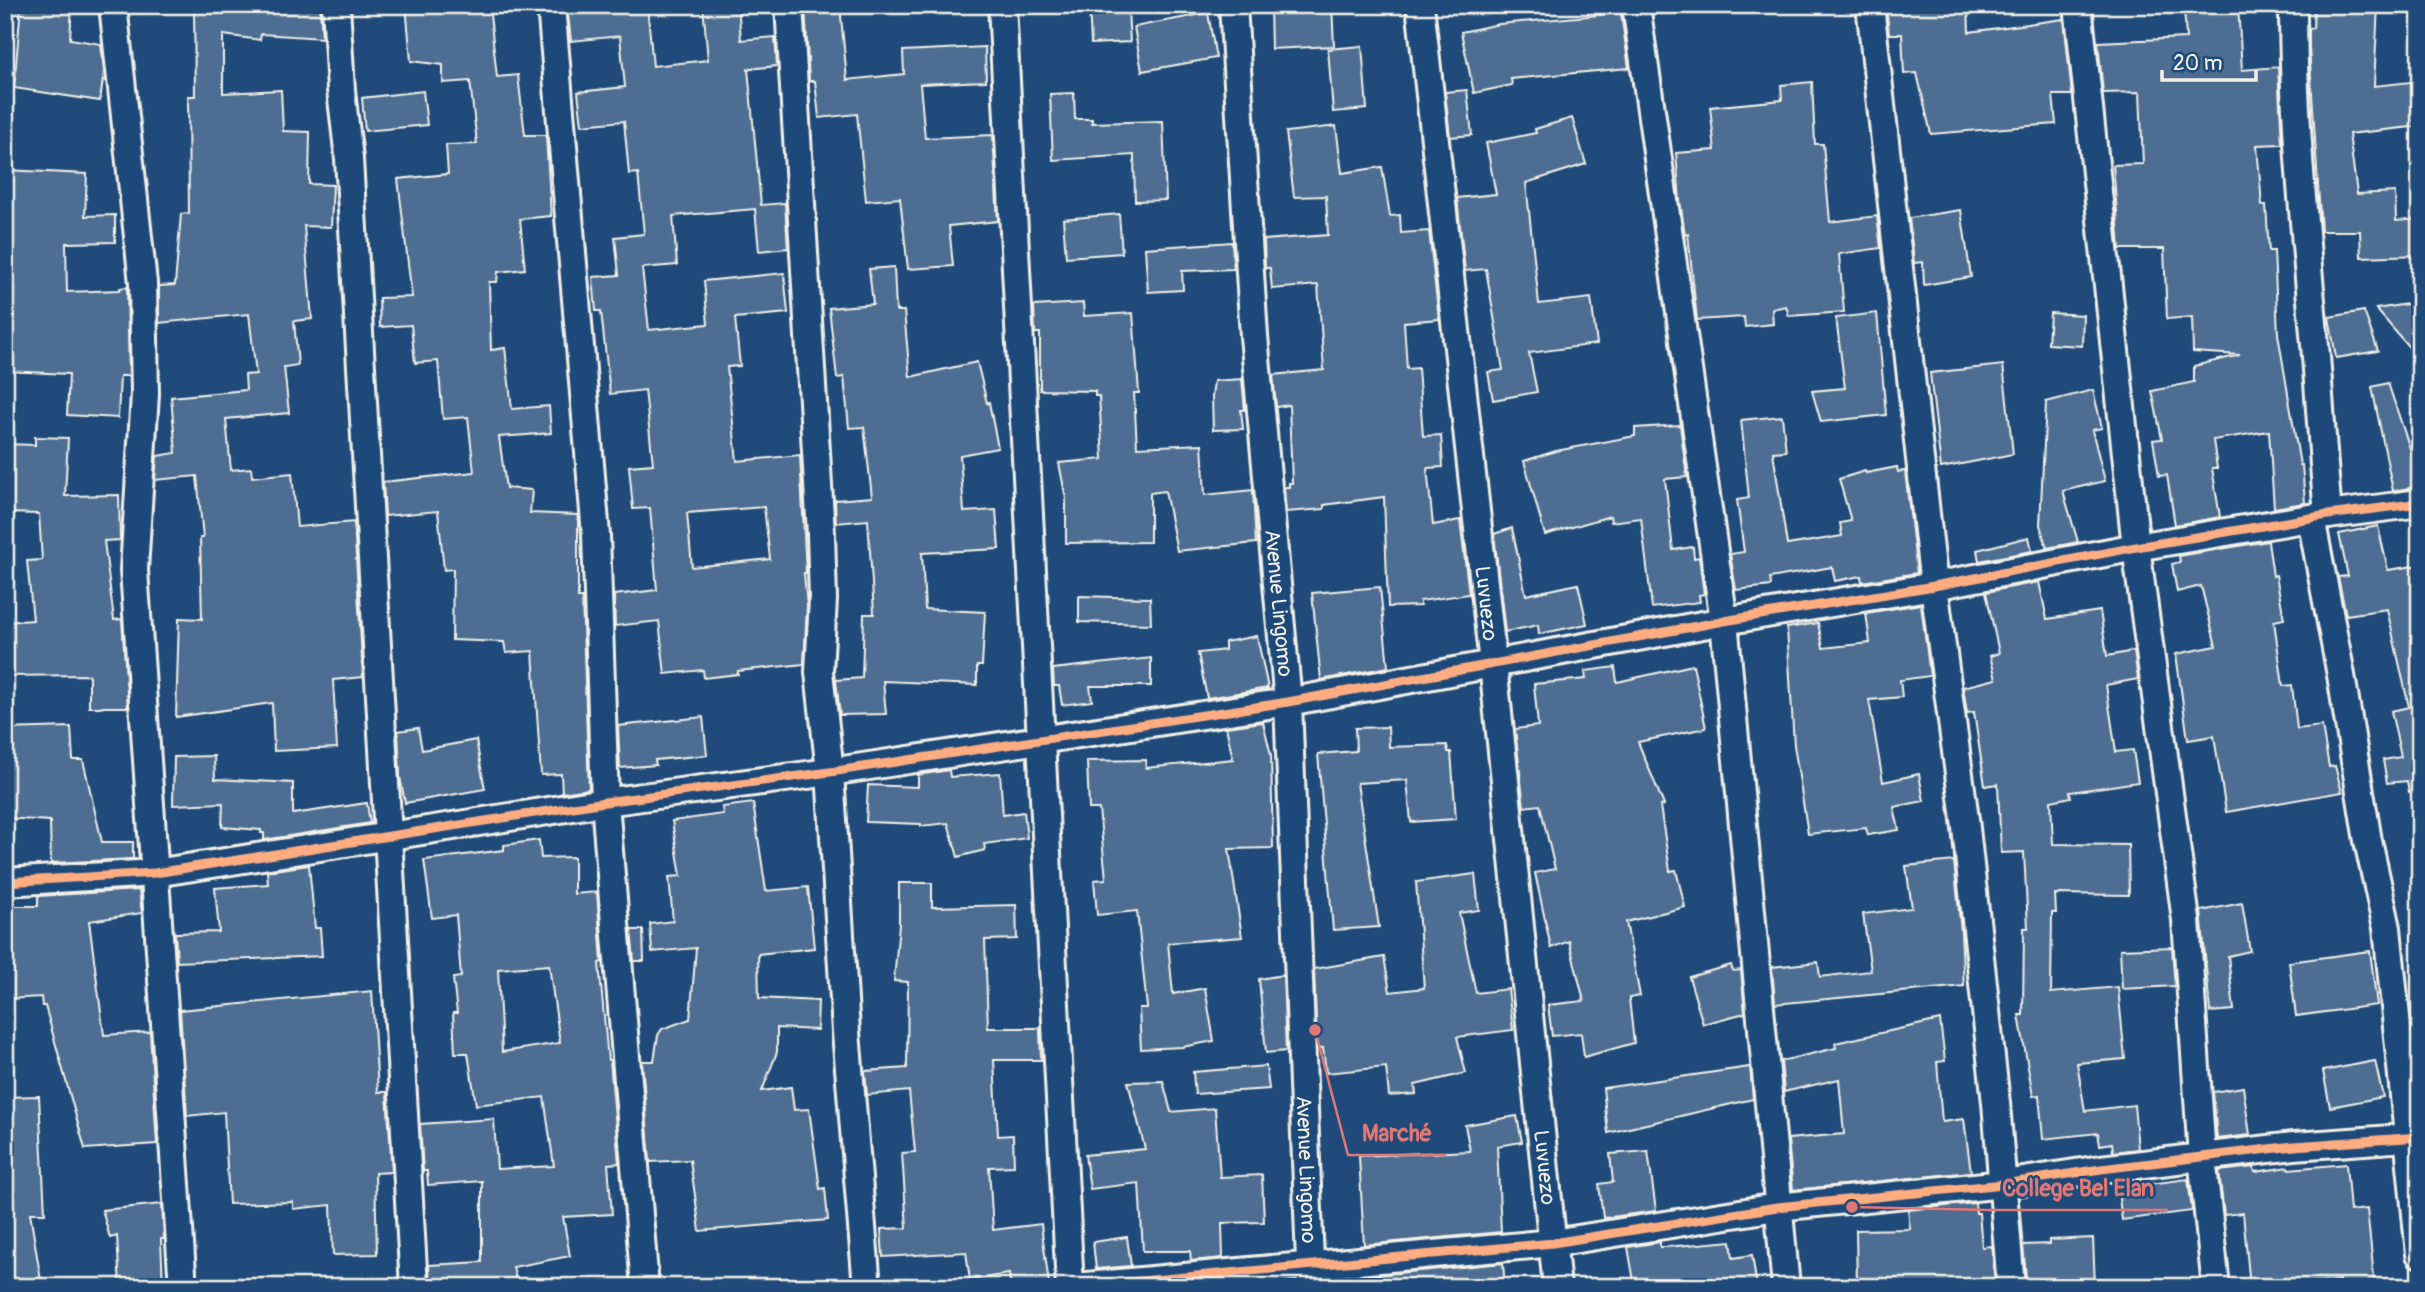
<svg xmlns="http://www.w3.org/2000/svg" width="2425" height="1292" font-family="Pangolin,sans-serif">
<rect width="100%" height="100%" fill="#1f4a7a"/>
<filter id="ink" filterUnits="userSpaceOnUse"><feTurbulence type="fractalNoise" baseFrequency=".0143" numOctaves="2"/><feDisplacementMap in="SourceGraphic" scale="14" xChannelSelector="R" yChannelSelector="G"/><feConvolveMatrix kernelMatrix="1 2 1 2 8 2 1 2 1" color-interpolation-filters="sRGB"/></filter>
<g filter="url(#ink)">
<path fill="#4d6e92" stroke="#f4f1e8" stroke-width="2" fill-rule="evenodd" d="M21,5H72L70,39L101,44L104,72L100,101L14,88Z
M194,5H320L322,38L261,34L260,40L223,35V93L281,90L283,131L310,132L309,184L333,185L331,227L304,226L312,319L294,321L298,365L284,367L289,413L226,419L231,470L251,468L252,477L292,473L297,527L354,522L363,677L333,680L337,748L274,751L272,703L176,717L179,618L202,619L200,538H203L197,476L155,480L157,456L176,453L171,397L246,390L245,375L256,374L249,314L159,323V286L175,285L181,214L189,213L188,96H195Z
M406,5H489L497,77L518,75L525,135H546L551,216L520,219L525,269L498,272L497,282H489L491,350L505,348L512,409L549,406L551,433L499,437L506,488L532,490L530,513L578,515V598H582L589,789L562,793L561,774L541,775L533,651L506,653L504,642L452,640L453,569L444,570L438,511L385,516L383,482L474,472L468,417L443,419L438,361L415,363L411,325L380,327L379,298L412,297L398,179L448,174L446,145L477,144L470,81L443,83V65L411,61Z
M567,5H647L653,66L708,60L703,5H738L741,40L775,37L777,66L748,69L761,205L785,203L788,248L759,251L755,209L673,216L677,265L642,268L649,330L708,324L704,281L784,273L788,313L735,318L740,366L727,367L737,461L800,455L806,573H804L807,606L804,664L738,671V674L704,678L703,670L665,674L659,621L615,626L614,595L657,590L650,508L633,509L629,466L653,464L645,390L610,394L601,311H596L593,277L619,275L615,237L644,234L638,173L629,174L624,121L582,125L578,92L625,87L620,36L571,41ZM764,507L770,559L692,567L687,513Z
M805,5H840L847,80L904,74L903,51L985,47L986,81L920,84L925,138L993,135L998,221L949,226L953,266L908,269L900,198L866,201L857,114L819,118L815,81H809Z
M1089,5H1123V10H1128L1130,42L1091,44Z
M1270,5H1332L1334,46L1271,49Z
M1886,5H1968L1969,32L2064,19L2072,95H2053L2056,124L1931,134L1917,73L1904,74L1902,34H1889Z
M2238,5L2242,70L2278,67L2282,144L2257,145L2262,205H2266L2269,251H2274L2278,334L2300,465H2302L2305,503L2274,508L2269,431L2213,440L2217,468H2212L2220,517L2175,525L2167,475L2159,476L2153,440L2162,439L2152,391L2194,382V366L2240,355L2193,352L2192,317L2167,319L2164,249H2120L2113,165L2143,164L2140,92L2103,93L2098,42L2186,38L2184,7Z
M2314,5H2378L2374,86L2420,81V126L2349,134L2357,194L2395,192L2396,221L2420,219V255L2361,257L2360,231H2321L2309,47V29L2313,28Z
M1208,13L1216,58L1142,71L1134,27Z
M1621,13L1629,68L1511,79L1512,85L1474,93L1461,32L1499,24Z
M1362,46L1367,109L1333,112L1328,49Z
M1812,82L1815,144H1823L1830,222L1877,216L1881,248L1839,254L1844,312L1789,316L1786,306L1772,309L1773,324L1745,327L1744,317L1697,320L1688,234L1685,235L1680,201L1676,153L1715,150L1710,107L1782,100L1781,85Z
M1467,90L1472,135L1450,137L1445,92Z
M423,91L427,125L365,131L362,98Z
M1074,93L1075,119H1092V123L1163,121L1166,200L1135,201L1134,155L1053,160L1050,94Z
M1572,118L1586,164L1526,183L1539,304L1591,298L1597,344L1529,353L1537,392L1493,400L1488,372L1503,370L1486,269L1465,271L1457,198L1496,194L1486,143L1536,133L1535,129Z
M1336,126L1342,173L1382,167L1390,216L1400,215L1401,233L1429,231L1439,319L1404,322L1407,369L1418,368L1423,436L1441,435L1443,467L1427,468L1433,525L1460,520L1469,594L1420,601V606L1388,607L1384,497L1324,505V509L1286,512L1284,487H1289V483H1292L1289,405L1276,407L1273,375L1324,370L1318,285L1272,289L1270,268H1265L1264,240L1328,235L1326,196L1294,197L1286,132Z
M5,170L87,174L85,216L115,215V242L66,243L67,292L120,290V288L127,287L129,376H120L118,418L67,415L69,374L5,371Z
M1961,210L1971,277L1924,285L1923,262L1914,263L1909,218Z
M1119,214L1122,253L1066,257L1063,219Z
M1232,242L1234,269L1182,271L1183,290L1148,292L1145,248Z
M894,267L896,311H904L910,377L977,362L987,403L989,402L998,448L960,455L964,512L996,510L999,549L922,553L925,609L985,612L982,666H977V685L883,681L886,714L840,715L836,680L862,678L864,614H874L868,520L836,523L835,500L872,497L864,427L849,428L844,377L837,378L829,308L873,304L869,269Z
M2420,302V360L2376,309Z
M1083,303L1084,316L1133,313L1139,393H1134L1137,447L1202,444L1205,495L1253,490L1256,543L1177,551L1165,491L1150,493V542L1066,543V499L1059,463L1103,459L1099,396H1095V391L1040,390V333H1035L1034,306Z
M2364,311L2378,351L2336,358L2329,317Z
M1877,313L1886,415L1821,422L1812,391L1845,388L1836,318Z
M2050,313L2083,315L2082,346L2048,344Z
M2003,365L2013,454L1941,468L1930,373Z
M1242,379L1245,410H1241L1243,429L1213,430L1212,397L1214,381Z
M2388,383L2413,458L2420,457V486L2393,491L2372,387Z
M2093,390L2102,428L2092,430L2105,481L2063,491L2078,542L2047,548L2040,525L2046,402Z
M1782,416L1786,451L1773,452L1787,545L1842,536L1840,523L1851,521L1839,479L1865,471L1866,473L1897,467L1898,472L1905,471L1917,573L1862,582L1861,576L1835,581L1832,567L1770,578L1771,586L1736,590L1730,554L1744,552L1737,500L1749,498L1741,420Z
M1680,425L1687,477L1665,479L1673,550L1693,547L1694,558L1699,557L1704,594L1699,595L1700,602L1652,608L1641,518L1611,522L1610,516L1545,535L1524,461L1556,451L1635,436V428Z
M35,437L68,438L65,496L119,495L120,540L104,541L114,620L122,619L128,707H89V675L5,676V622L33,620L27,561L42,560L39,514L7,513L8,484H5V444L35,445Z
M2378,526L2388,570L2420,565V790L2409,792L2407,781L2387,783L2383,760L2401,757L2391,711L2409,707L2387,609L2346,615L2338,577L2348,576L2339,534Z
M1512,528L1526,595L1578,584L1587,624L1539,634L1538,625L1505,632L1494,534Z
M2029,537L2032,551L1979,561L1977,550Z
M2268,541L2273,576L2276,575L2284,619L2274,621L2283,686L2292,685L2297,729L2322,726L2329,767L2335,766L2342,792L2226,812L2214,736L2188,740L2176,654L2216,646L2201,586L2177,592L2172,564L2180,562L2179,556Z
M2039,582L2047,619L2100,611L2107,656L2134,651L2138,679L2106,685L2116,752L2133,750L2138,782L2070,792L2071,797L2051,801L2053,844L2128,845L2129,895L2055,894L2056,913H2052L2051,993L2118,987L2125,1059L2077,1063L2085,1111L2134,1105L2138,1149L2113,1152L2112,1143L2100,1145L2098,1133L2043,1139L2039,1095L2033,1096L2019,1015H2023L2024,928H2028L2024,852L2001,853L1998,784L1985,786L1974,712L1967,713L1963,687L1996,679L1990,656L1999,653L1986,592Z
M1380,587L1388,667L1321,680L1312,593Z
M1079,596L1150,598L1151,624L1079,622Z
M1921,604L1930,676L1900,680L1902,697L1869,700L1883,782L1919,774L1924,801L1894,807L1899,830L1868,835L1866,828L1808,834L1794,745L1787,628L1818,623L1823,648L1870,643L1866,613Z
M1257,636L1268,688L1207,698L1198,653L1225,650V642Z
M1151,658V686H1090L1092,701L1062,705L1059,686H1054L1053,669Z
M1693,665L1706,728L1638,742L1664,805L1660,806L1670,871L1676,870L1685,907L1626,922L1640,996L1629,998L1634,1043L1584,1057L1581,1033L1552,1036L1548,1005L1584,1001L1569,941L1551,948L1535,873L1555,869L1540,805L1524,807L1515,729L1538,726L1534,684L1586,679L1585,671L1615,667L1617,682Z
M703,717L707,755L655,760L656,765L620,768L618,726Z
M1263,722L1271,755L1273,848L1229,849L1242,937L1168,943L1173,994L1205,988L1214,1041L1182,1047L1141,1049L1139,1008H1147L1137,911L1097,915L1094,880L1106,879L1099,809H1089L1087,761L1146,760V768L1233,759L1226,727Z
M71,727L73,760H83L102,842H133V859L51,863L50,821L5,818V729Z
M1388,727L1389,747L1447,745L1448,752H1451L1456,819L1411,822L1407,780L1357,783L1379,927L1333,930L1318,754L1356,751L1355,728Z
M418,728L422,750L476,740L485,789L405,803L400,777L398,731Z
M214,756L215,779L293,783V814L367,803L370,823L264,840V833H261V830L222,827L223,803L173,805L174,757Z
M949,770L950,777L1000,773L1003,815L1024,812L1027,838L984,844L985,850L958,857L948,823L921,826V824L866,822L868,785L918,787V775Z
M753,803L766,891L808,887L814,948L758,954L759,998L818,1001L817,1030L777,1028V1052L762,1091L791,1087L794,1110L809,1109L820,1189L825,1188L828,1220L700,1231L690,1160L650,1162L642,1061H654L658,1035L662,1029L690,1019L696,948L652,952L650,924L673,921L669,877L681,876L672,821L723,814L722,807Z
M539,840L541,858L574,857V894L597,892L602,962L599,963L608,1060H610L619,1163L608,1164L612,1214L563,1217L570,1256L513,1267L518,1287H430L429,1265L482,1262V1181L428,1185L427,1171H423L420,1124L494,1119L497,1169L554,1166L544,1097L476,1105L468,1053H455L453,1013H457L453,978L461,977L456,915L432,918L424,860L504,850V845ZM549,965L560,1043L502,1052L498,969Z
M1954,861L1961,932L1964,986L1775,1004L1772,967L1818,962L1820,977L1871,971L1863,914L1912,908L1906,866Z
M309,865L315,928H320L322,956L177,962L175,933L219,932L215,888L268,884L267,871Z
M1475,874L1479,910L1459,913L1476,993L1508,989L1513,1030L1457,1037L1466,1073L1415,1085L1416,1094L1389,1096L1386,1067L1326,1073L1323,1048L1317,1049L1314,969L1384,957L1390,992L1424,988L1416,882Z
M899,883H932V907L1016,905L1017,939L985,940L988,1028H1040L1041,1060H994L998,1136L1013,1135L1014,1166L989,1167L993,1230L1041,1224L1049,1284L1011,1287L1009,1274L970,1280L966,1252L883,1257L881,1229L907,1228L902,1153L915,1152L909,1091L867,1095L865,1071L907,1068L908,982L894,981L899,924Z
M139,890L142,913L89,921L104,1035L150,1032L157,1144L85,1149L45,1006H42L41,997L5,999V906H38V896Z
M2242,903L2250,951L2228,956L2234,1010L2210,1012L2201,911Z
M631,930H643L644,961H634Z
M2172,947L2175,986L2122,989L2120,949Z
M2370,951L2377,1005L2296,1016L2289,962Z
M1731,965L1733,971L1741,970L1745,1013L1703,1024L1689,977Z
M1283,975L1286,1051L1266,1053L1259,979Z
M372,991L378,1092H387L392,1172L375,1173L377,1254L333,1255L331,1205L293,1209V1202L229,1204L224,1112L187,1116L180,1010Z
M1940,1020L1945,1061L1937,1062L1942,1122L1964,1119L1971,1172L1793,1190L1788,1139L1844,1134L1839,1079L1784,1092L1781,1061L1836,1048L1835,1043Z
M2375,1061L2383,1097L2330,1107L2323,1071Z
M1266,1066L1269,1089L1195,1094L1193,1072Z
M1750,1067L1753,1099L1608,1133L1603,1088Z
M1163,1081L1171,1112L1215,1108L1220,1177L1262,1175L1264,1222L1222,1223L1223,1258L1191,1261L1190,1251H1143L1139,1183L1090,1189L1085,1155L1145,1149L1128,1082Z
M2243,1087L2250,1135L2217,1139L2213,1092Z
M39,1096L45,1213H30L42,1287H10L5,1253V1097Z
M1517,1116L1522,1142L1497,1146L1501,1232L1364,1245L1359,1156L1470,1151L1465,1125Z
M1648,1151L1656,1211L1603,1218L1599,1184L1613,1182L1610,1154Z
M2346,1164L2350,1211L2367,1209L2375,1287H2340L2339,1280L2250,1287L2243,1213L2224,1215L2219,1171L2254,1167L2255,1172L2288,1167L2289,1169Z
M2188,1179L2192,1211L2122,1220L2117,1183L2141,1180L2142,1185Z
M1975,1203L1976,1213H1979L1982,1247L1992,1246L1995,1287H1857L1856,1230L1910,1229L1908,1210Z
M162,1204L164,1239H161L163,1287H120L117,1236L110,1238L102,1210Z
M1127,1237L1131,1266L1096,1269L1093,1242Z
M2093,1238L2095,1287H2027L2023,1245L2049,1244V1240Z
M1731,1241L1733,1258L1752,1255L1757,1287H1635L1628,1247L1660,1242V1247H1666Z
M1503,1263L1505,1287H1366V1276Z"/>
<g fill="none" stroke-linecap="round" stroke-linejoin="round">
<g stroke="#f4f1e8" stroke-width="32">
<g id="minor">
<path d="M113,5L143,283L145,394L134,570L183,1287"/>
<path d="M336,5L341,90L349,159L414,1287"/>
<path d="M551,5L596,535L605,802L645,1287"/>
<path d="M789,5L821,534L823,599L819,672L830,772L846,1032L867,1287"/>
<path d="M1002,5L1070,1287"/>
<path id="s1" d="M1233,5L1254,336L1288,702L1311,1287"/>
<path id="s2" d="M1420,5L1493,664L1557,1287"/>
<path d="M1636,5L1724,621L1786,1287"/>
<path d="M1870,5L1934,586L1965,819L1996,1103L2011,1287"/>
<path d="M2078,5L2136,547L2186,920L2202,1157L2216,1287"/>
<path d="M2293,5C2293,119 2305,232 2315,345C2320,402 2323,459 2328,515"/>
<path d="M2311,518L2341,675L2368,841L2387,928L2420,1254"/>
<path d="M5,882L155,873L605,802L830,772L1288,702L1724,621L1934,586L2136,547L2328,515L2420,503"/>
<path d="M1076,1287L1553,1243L1777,1207L2004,1184L2101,1169L2294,1146L2420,1137"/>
</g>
</g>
<use href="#minor" stroke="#1f4a7a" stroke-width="26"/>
<g stroke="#1f4a7a" stroke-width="13">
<path id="cycleway" d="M5,882L155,873L605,802L830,772L1288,702L1724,621L1934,586L2136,547L2328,515L2420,503
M1076,1287L1553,1243L1777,1207L2004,1184L2101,1169L2294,1146L2420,1137"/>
</g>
<use href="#cycleway" stroke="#ffac80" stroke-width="9"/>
</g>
</g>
<g text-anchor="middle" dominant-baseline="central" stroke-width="5" stroke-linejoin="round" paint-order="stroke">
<g font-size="21" fill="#f4f1e8" stroke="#1f4a7a">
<text stroke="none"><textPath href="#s1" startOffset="600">Avenue Lingomo</textPath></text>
<text stroke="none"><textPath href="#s2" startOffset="602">Luvuezo</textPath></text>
<text stroke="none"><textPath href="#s2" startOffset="1169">Luvuezo</textPath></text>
<text stroke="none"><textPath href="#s1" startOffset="1167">Avenue Lingomo</textPath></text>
</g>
</g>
<path fill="none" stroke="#e27875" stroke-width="2.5" d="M1315 1030L1348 1155H1446M1852 1207L1988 1210H2168"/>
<g fill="#e27875" stroke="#1f4a7a" stroke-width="2.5">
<circle cx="1315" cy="1030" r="7"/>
<circle cx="1852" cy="1207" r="7"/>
</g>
<g font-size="23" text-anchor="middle" font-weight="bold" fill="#e27875" stroke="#1f4a7a" stroke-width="5" stroke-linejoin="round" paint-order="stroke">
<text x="1397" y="1141">Marché</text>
<text x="2078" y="1196">College Bel Elan</text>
</g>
<rect width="2425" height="1292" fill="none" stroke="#1f4a7a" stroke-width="28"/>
<rect x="14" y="14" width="2397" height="1264" fill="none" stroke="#f4f1e8" stroke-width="2.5" filter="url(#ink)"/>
<path d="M2162 70v10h94v-10" fill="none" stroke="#f4f1e8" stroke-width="3.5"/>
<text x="2173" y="70" font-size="21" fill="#f4f1e8" stroke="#1f4a7a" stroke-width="5" paint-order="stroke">20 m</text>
</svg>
